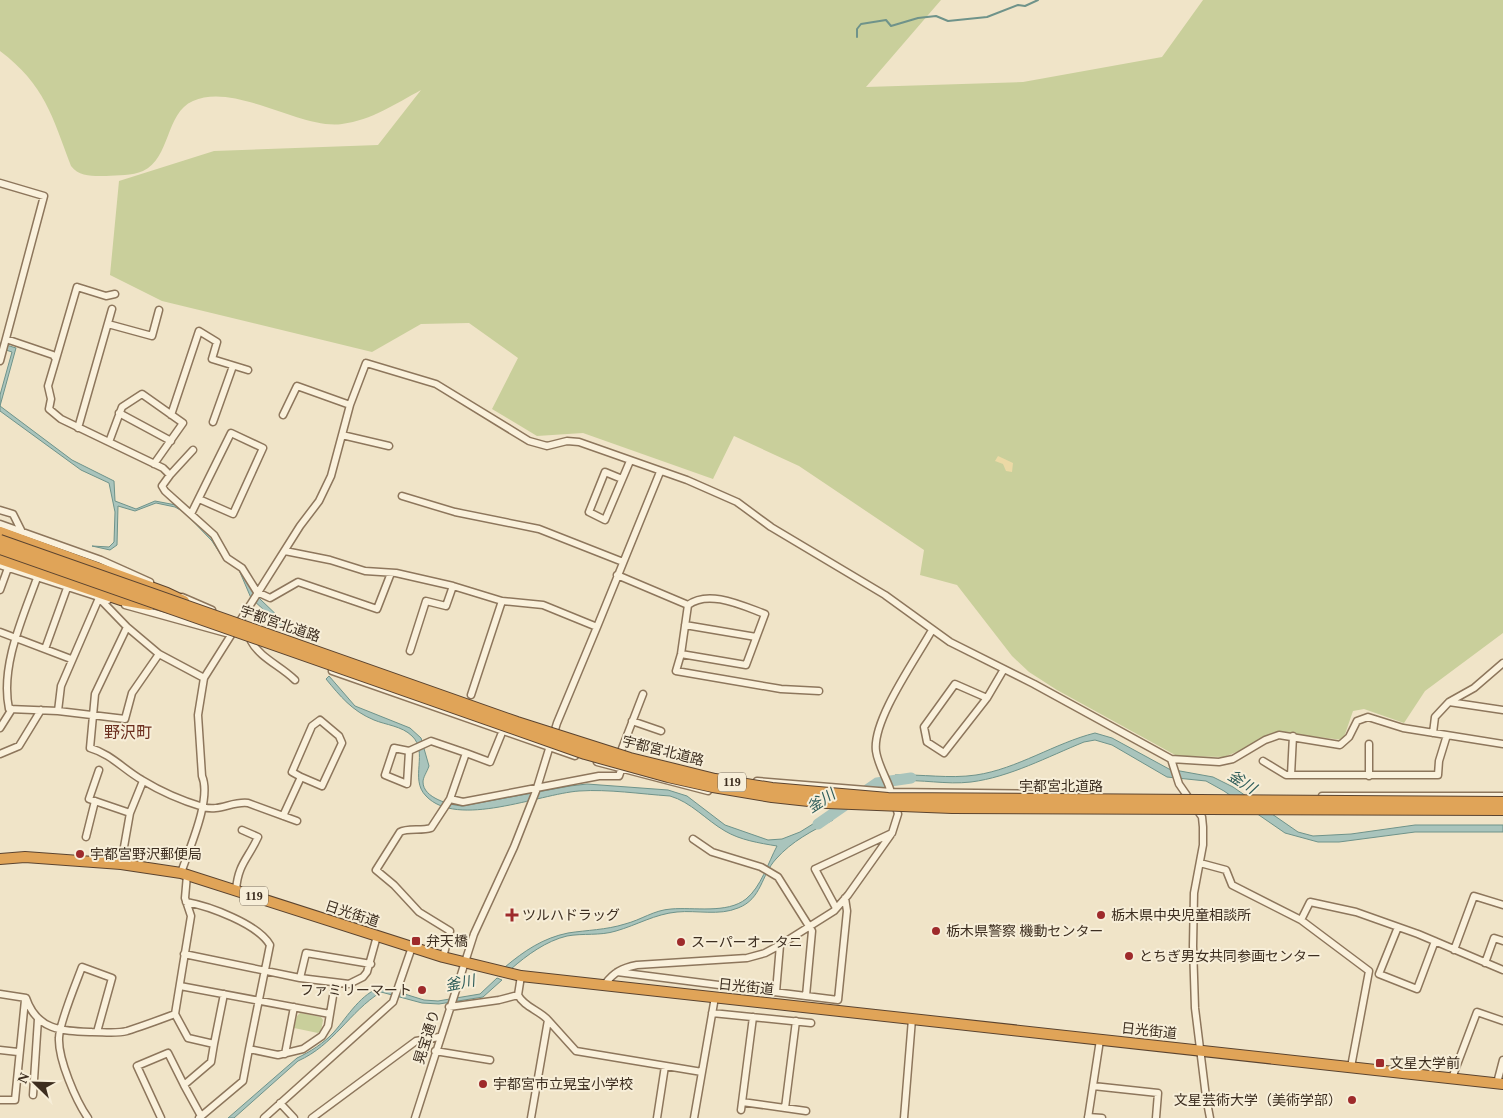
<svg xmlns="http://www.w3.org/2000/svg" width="1503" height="1118" font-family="'Times New Roman','Noto Sans JP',serif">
<rect width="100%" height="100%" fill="#f0e4c8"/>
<path fill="#c9cf9b" d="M0,0H941L866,87L1023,82L1162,57L1203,0H1503V633L1425,691L1404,723L1364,709L1353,711L1343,740L1285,733L1268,735L1251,746L1224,757L1177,756L1057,690L1029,672L1012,656L957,585L920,575L924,550L799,466L734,436L713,479L583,433L537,436L492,409L518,358L469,323L421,324L372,352L162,301L110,275L119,181L214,151L378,145L421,90C395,104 372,120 342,124C301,130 235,82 193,101C165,113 171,158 143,171C132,176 118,175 106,176C93,176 79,177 71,166C52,116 45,85 0,51Z
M300,1013L321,1017L323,1020L321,1031L318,1033L294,1028L297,1016Z"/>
<path fill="#ecd9a5" d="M998,456L1013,463L1012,472L1006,471L1003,464L995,461Z"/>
<path fill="#a9c4bc" stroke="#6f938a" d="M0,343L16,348L0,406V395L12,352L0,348Z
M0,406L72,460L114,481L115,501L136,509L155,501L176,505L213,536L239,569L260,599L284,622L281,626L251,598L239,570L221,555L212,541L184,512L175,507L156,503L135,511L118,506L117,545L110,550L92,546L109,547L114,542L115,512L109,483L81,470L0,411Z
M329,676L355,706L410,728L421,738L429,766C427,772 423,777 423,782C423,798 450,805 462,806L570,786L587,784L668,790L687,796L725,825L768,840L782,839L800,832L829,814L833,820C812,831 792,841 776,859C761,875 762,899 738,908C719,916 697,910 677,912C655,914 637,925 616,931C600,936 583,933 567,936C546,941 527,955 511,969L505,967C524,951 543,938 568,933C587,930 606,930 625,924C641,920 654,910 671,909C694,907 727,914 746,899C761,887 768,863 777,846C759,843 740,840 725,831C706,820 691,802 670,796C640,794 609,789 579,791C539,794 457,829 426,796C409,779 429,752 412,736C402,726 386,725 374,720C352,711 340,696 326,679Z
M1095,733L1112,738L1169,769L1213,777L1233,787L1298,832L1313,836L1351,834L1415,825H1503V832H1415L1339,842H1318L1285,833L1224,791L1206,781L1167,777L1112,745L1095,740L1084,742C1047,757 1010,777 971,782C946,785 921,779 897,781L895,775C922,774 949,779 976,775C1017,769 1055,743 1095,733Z
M497,978L502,980L483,997L439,1004L422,1003L381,992C349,1012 334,1045 298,1061L234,1118H228L297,1058C310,1052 324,1043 334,1032C348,1016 361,993 382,987L424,1000L438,1001L480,994Z"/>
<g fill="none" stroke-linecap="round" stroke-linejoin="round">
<path stroke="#6f938a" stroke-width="2" d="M857,37V29L861,24L886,20L891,26L918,18L936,16L948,21L987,17L1018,5L1025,6L1038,0"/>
<path stroke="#a9c4bc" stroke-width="11" d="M818,824L877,783L911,778"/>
<g stroke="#8d765c" stroke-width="9">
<path id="minor" d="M0,183L44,196L0,361
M108,324L152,336L159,310
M6,339L53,355L56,359L48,386L51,399L49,409L61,419L163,468L170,475L162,486L165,491L214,535L227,558L242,568L257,592L270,598L298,582L377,609L391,573
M56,359L77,287L106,296L115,294
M119,413L171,441
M171,415L199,331L217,342L212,359L248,370
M283,415L297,386L350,405
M213,422L233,366
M78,428L112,309
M342,435L389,446
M109,442L122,407L142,394L183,423L154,464
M170,475L193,450
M622,479L605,472L589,512L605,520L630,461
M402,496L455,512L539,529L623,562
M0,510L13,514L22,532
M191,514L231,433L263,448L233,514L199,499
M0,524L101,560L150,582
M285,551L330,560L365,571L396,573L453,586L502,601L543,605L597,627L660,472
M0,565L108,600
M617,575L688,605L681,654L676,671L781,689L819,691
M37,578C23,617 0,666 9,709L58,711L125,719L132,693L159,654
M0,590L8,568
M182,597L212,610
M125,605L226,633
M685,625L756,637
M127,627L95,694L90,748C111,754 123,769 142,780C160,791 183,801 203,807C219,812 232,801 248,803L297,821
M0,632L71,659
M251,641C260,658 281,666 295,680
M45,649L67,588
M410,651L426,601L446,606L453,586
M681,654L746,665L765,614C743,606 709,589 688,605
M332,671L575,756
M471,695L502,601
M987,698L955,684L924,727L927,742L944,753L987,698L1004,669
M1449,702L1503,710
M58,711L61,686L99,598L127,627L159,654L204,678
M632,721L661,731
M0,728L12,709
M1433,733L1435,717L1449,702L1474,688L1503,663
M1369,744V776
M409,751L407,784L385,775L394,748L409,751L431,741L466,753L450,799L463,802L599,776H619L621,770
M621,751L643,694
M466,753L490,762L501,735
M0,754L19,746L41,710
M1171,759L1179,784L1202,817L1203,827V845L1194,893L1193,946L1195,1008L1206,1097L1210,1118
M1263,761L1286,775H1438L1439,761L1447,735
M597,762L708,791
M99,770L89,799L130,813
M1291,775L1293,736
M757,781L891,792L1049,794
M892,795C888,780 878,766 876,751C872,720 916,659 932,630
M1322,796H1503
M283,816L301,777L322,786L342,743L339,736L320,720L312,726L292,772L301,777
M86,837L95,801
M693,839L712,852L761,867L778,877L812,931L806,996L838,1000L847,911L845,898
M1200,863L1226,870L1232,885L1301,920L1369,971L1351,1067
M121,864L130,813L143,781
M181,873C189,849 212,799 202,776L198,715L204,678L300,526L319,501L331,476L350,405L366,363L436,384L529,441L547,446L567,441L579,442L687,480L737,502L771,527L885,595L950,642L1034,684L1171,759L1219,762L1233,759L1265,740L1279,735L1340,745L1349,737L1357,721L1368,717L1403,728L1503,744
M236,890C238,864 248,859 258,837L242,830
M186,902C209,906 258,924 270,945L249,1049
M836,908L815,869L892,833
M1301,920L1310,902L1356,912L1418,934L1503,970
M1398,927L1379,974L1417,989L1435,941
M1454,950L1474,896L1503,905
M184,954L300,978L349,984L363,977L367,972L377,936
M443,957L450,931L419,912L394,885L376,870L400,832C407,828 422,831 431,828L450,799
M1485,963L1494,938L1503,941
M617,972L806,996
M300,978L306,953L371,964
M605,984C614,972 622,968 637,965L747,958L765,953L780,945L834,911L848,895L892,833L898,814L895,804
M180,986L330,1014
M776,992L780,945
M0,994L26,998C37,1031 63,1031 92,1032C104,1032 116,1034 127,1031C143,1026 159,1020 175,1014
M518,995C524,1007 539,1010 548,1020
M449,1007L499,1000L518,995L521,976
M712,1013L811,1023
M214,1044L224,994
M0,1050L18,1052
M435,1051L490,1060
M285,1054L294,1007
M1452,1078L1477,1012L1503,1021
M1497,1083L1503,1060
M184,1085L201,1116
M1093,1086L1158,1093L1156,1118
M33,1095L38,1019
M0,1100H15L25,1000
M742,1102L806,1111
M280,1103L294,1118
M785,1108L796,1021
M741,1110L753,1017
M1088,1117L1102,1118
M88,1118C76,1101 58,1059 59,1038C59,1024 76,983 82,967L112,978L97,1032
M161,1118L137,1066L168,1053L184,1085L211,1062L214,1044L188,1038L175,1014L191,916L185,898L187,875
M199,1118L243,1081L249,1049L278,1055L303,1049L322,1036L328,1026L335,984
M264,1118L393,1002L412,947
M312,1118L416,1041L439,1037
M415,1118L474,934L514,847L536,791L557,723L597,627
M531,1118L548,1020L576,1051L702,1072
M657,1118L665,1066
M694,1118L715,997
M904,1118L912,1019
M1088,1118L1100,1040"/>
</g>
<g stroke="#5b4430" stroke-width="12">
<path id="highway" d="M0,532L167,593L184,601
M0,559L121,600L150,605
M0,859L25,857L121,864L181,873L443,957L521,976L1503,1084"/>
</g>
<use href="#minor" stroke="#faf1dc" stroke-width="6"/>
<use href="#highway" stroke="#e0a458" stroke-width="10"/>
<g stroke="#5b4430" stroke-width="12" stroke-linecap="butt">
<path id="highway-bridge" d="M0,540L517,722L630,758L715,779L772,788L888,798L1503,802
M0,549L585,754L668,777L713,787L772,797L827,803L952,808L1503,810"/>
</g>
<use href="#highway-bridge" stroke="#e0a458" stroke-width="10"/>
</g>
<g fill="#9e2a2b" stroke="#f7eed8" stroke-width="2">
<circle cx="80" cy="854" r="5"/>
<path d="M509.5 907.5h5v5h5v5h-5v5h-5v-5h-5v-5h5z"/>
<circle cx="1101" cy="915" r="5"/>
<circle cx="936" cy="931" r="5"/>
<rect x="411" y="936" width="10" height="10" rx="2.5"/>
<circle cx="681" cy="942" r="5"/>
<circle cx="1129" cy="956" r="5"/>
<circle cx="422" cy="990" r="5"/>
<rect x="1375" y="1058" width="10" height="10" rx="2.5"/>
<circle cx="483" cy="1084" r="5"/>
<circle cx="1352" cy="1100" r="5"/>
</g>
<g text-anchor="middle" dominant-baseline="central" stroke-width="4" stroke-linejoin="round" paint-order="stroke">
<g fill="#f7eed8" stroke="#756857" stroke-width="1">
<rect x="718" y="772.5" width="28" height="19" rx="4"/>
<rect x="240" y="886.5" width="28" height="19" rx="4"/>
</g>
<g font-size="12" font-weight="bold" fill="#3d2e20">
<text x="732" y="782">119</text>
<text x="254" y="896">119</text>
</g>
<g font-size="14" fill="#3d2e20" stroke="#f7eed8">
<text transform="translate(280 624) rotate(19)">宇都宮北道路</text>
<text transform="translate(663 751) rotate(14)">宇都宮北道路</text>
<text x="1061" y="786">宇都宮北道路</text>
<text transform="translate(352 914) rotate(18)">日光街道</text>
<text transform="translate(746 987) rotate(6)">日光街道</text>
<text transform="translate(1149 1031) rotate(6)">日光街道</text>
<text transform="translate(427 1037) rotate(-73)">晃宝通り</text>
</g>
<g font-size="14" fill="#3d2e20" stroke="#f7eed8" text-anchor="start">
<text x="90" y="854">宇都宮野沢郵便局</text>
<text x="522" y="915">ツルハドラッグ</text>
<text x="1111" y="915">栃木県中央児童相談所</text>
<text x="946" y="931">栃木県警察 機動センター</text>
<text x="426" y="941">弁天橋</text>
<text x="691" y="942">スーパーオータニ</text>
<text x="1139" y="956">とちぎ男女共同参画センター</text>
<text x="412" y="990" text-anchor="end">ファミリーマート</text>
<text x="1390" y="1063">文星大学前</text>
<text x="493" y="1084">宇都宮市立晃宝小学校</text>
<text x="1342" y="1100" text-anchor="end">文星芸術大学（美術学部）</text>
</g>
<g font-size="15" font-style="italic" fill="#2f5d5a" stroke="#f7eed8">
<text transform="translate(1242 782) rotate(32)">釜川</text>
<text transform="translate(821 801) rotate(-33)">釜川</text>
<text transform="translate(460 983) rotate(-11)">釜川</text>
</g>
<g font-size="16" fill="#6b2e1e" stroke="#f7eed8">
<text x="128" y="732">野沢町</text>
</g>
</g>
<g transform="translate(35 1083) rotate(293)" stroke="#f7eed8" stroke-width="4" paint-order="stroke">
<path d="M0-4L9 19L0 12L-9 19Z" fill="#3d2e20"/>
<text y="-8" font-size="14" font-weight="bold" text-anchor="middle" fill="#3d2e20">N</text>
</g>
</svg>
